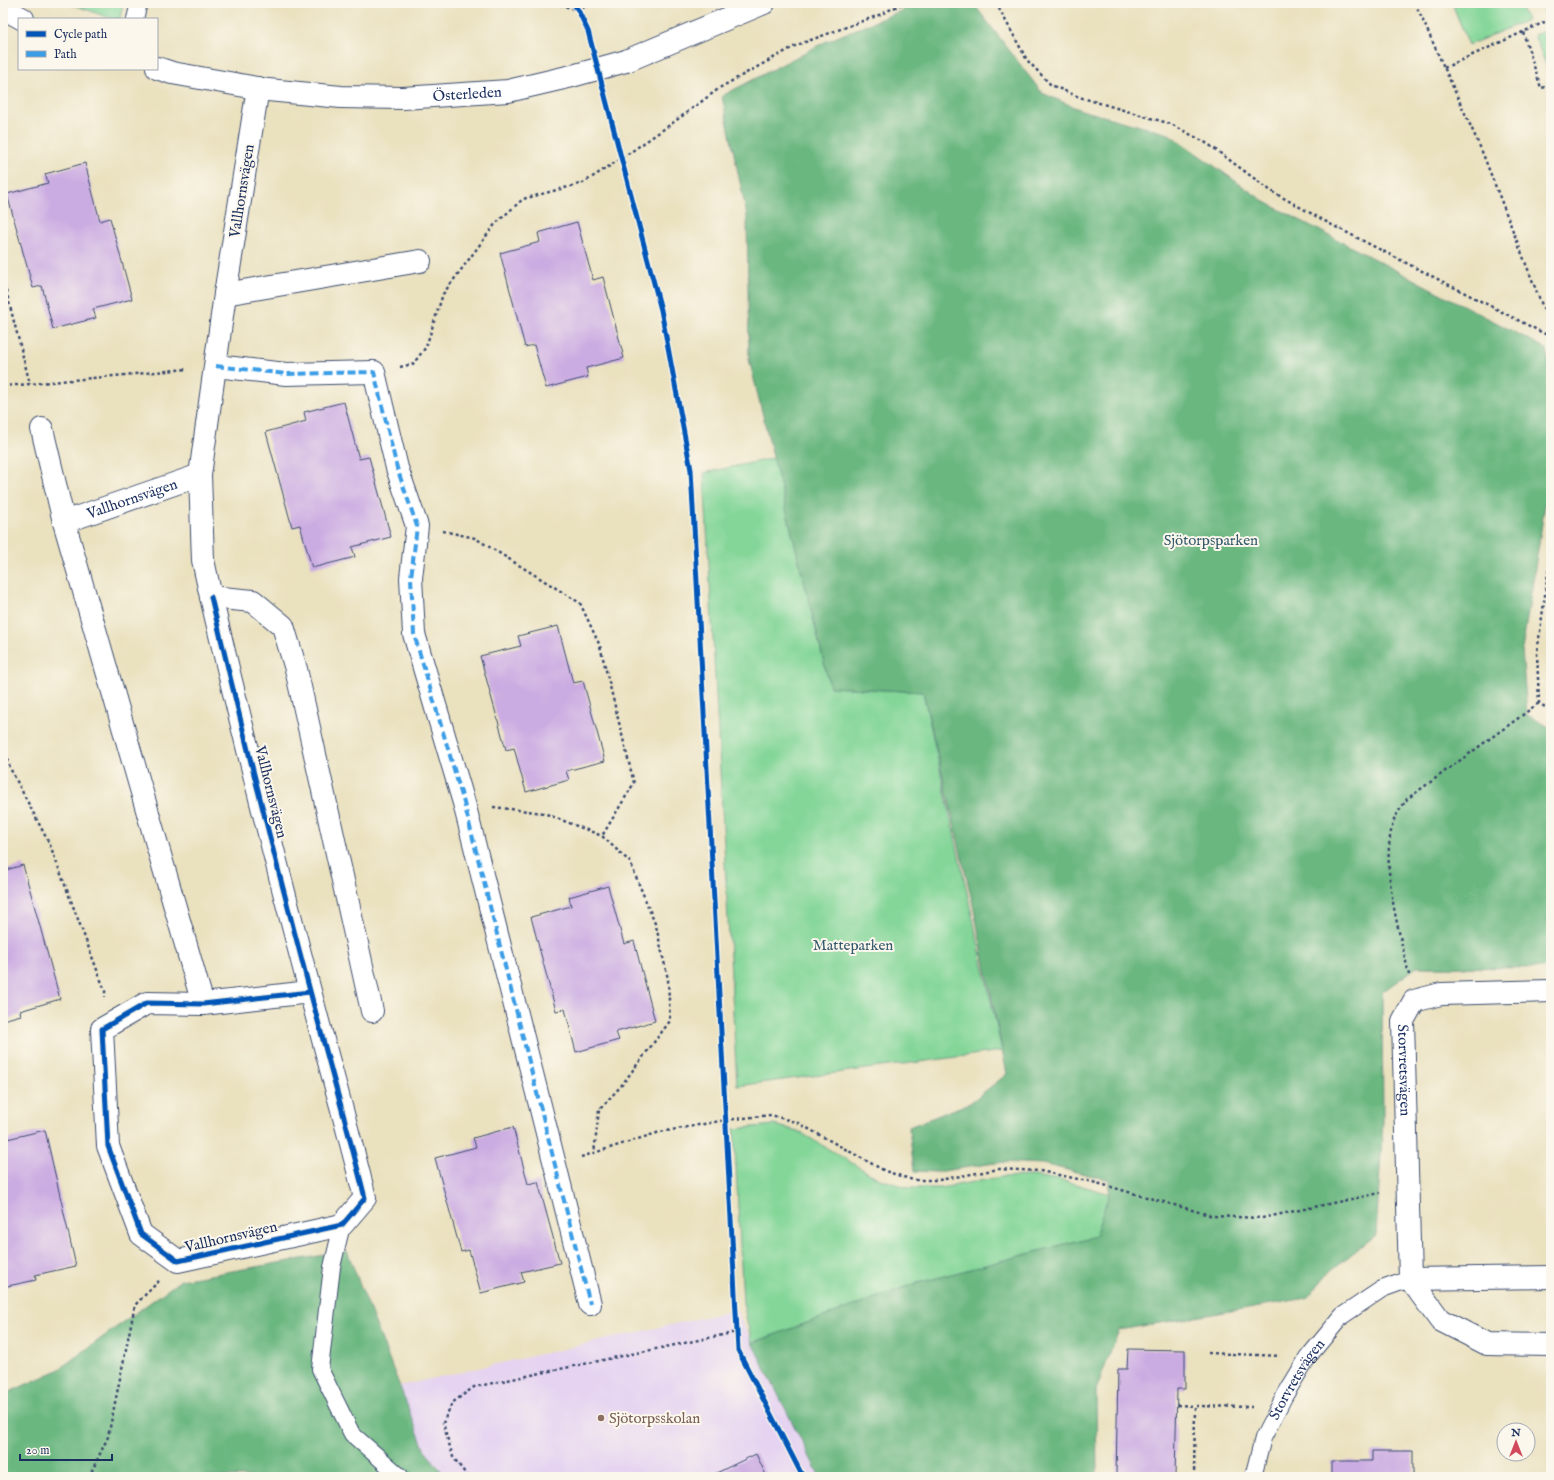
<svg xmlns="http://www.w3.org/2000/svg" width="1554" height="1480" font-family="'IM FELL English',serif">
<rect width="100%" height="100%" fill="#fbf7ec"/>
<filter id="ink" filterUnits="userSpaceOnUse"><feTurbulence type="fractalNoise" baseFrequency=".025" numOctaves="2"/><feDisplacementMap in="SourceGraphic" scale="8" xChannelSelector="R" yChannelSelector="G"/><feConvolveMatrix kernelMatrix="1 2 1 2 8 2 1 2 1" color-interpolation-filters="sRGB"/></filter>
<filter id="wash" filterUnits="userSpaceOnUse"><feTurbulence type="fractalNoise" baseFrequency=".012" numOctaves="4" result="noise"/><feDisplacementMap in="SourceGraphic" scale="16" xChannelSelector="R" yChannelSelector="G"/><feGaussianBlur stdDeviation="0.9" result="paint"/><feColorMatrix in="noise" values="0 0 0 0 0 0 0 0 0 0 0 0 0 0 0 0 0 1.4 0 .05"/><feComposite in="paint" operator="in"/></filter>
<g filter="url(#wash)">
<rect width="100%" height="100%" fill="#eae1bf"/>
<path fill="#e5d3f1" d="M736,1310L820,1477H446L425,1451L399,1386Z"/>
<path fill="#83d698" stroke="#4f827b" d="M68,3H123L120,19H113Z
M1460,3H1520L1527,20L1469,45L1453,6Z
M1551,28V77L1534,35Z
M774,458L830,687L923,692L1002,1051L737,1086L704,473Z
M774,1125L798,1131L879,1179L909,1188H941L1000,1177L1034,1176L1065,1181L1110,1194L1096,1236L914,1284L752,1343L743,1303L734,1129Z"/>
<path fill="#6ab780" stroke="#42736f" d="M920,3H973L1042,93L1081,110L1169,134L1265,202L1547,349L1551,387V467L1522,650L1527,715L1551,728V965L1543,968L1417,967L1382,992L1383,1121L1376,1235L1330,1271L1307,1298L1119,1330L1096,1390L1097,1477H820L752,1343L914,1284L1095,1236L1109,1194L1110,1180L1042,1164L1001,1162L937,1172L914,1171L909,1127L970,1103L1007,1074L973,905L923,692L830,687L749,359L747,216L722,96L825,42Z
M347,1251L425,1451L446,1477H3V1395L58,1370L181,1280Z"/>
<g id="blocks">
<path fill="#cbace2" d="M85,163L100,221L110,218L132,299L93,309L96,318L53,329L42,286L33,288L7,194L48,183L45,174Z
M577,222L593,280L603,277L624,358L586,368L588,377L546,388L534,345L525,347L500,253L540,242L538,233Z
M344,402L359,459L369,457L391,537L352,547L355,557L312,568L300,525L292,527L266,432L306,421L304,412Z
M558,626L573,683L583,681L605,761L566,771L569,780L526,792L514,748L506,750L480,656L521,646L518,636Z
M23,865L60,999L20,1011L21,1015L3,1020V871Z
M608,886L624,944L634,941L655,1021L616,1032L619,1040L576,1052L565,1009L556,1011L531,917L571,906L569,897Z
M513,1127L528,1184L538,1182L560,1263L521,1272L524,1282L481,1293L469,1250L461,1252L435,1158L476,1147L473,1138Z
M45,1130L76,1266L35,1275L36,1280L3,1287V1153L6,1152L3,1140Z
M1128,1349L1185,1350V1389H1177L1175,1477H1116L1118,1369H1127Z
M1372,1451H1413V1477H1331V1461H1372Z
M756,1454L767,1477H708Z"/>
</g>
</g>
<g filter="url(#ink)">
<use href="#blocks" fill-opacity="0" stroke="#3a4a6d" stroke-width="1"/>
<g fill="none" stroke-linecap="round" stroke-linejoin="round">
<g stroke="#3a4a6d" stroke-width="18">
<g id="service">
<path d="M135,19L139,3"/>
<path d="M342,1225L332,1267L320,1369L352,1434L401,1477"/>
<path id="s1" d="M1253,1477L1263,1438L1285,1395L1308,1357L1342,1316L1382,1289L1410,1279"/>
</g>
</g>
<g stroke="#3a4a6d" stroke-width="24">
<g id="minor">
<path d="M258,88L225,294L420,261"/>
<path d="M225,294L200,475L203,560L211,597L253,601L283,626L296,669L372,1011"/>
<path d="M216,366L286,374L374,372L397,468L417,526L411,578L414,634L464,803L590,1304"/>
<path d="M42,429L64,522L203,1004"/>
<path id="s2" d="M64,522L200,475"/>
<path d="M211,597C242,729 275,860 310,991C328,1060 348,1129 365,1198L342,1225L178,1261L141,1234L108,1146L102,1029L147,1003L203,1004L310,992"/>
<path id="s3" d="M1551,991L1441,994L1414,1001L1403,1021L1410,1279L1551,1277"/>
<path d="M1410,1279L1440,1320L1487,1344L1551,1345"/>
</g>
</g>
<g stroke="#3a4a6d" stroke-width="24">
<g id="tertiary">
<path d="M3,8L23,19"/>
<path d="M626,61L764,3"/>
<path id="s4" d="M157,68L172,73L268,90L341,97L403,98L508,91L572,76"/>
</g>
</g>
<path stroke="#3a4a6d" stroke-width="2.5" stroke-dasharray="3 3" stroke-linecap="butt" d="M554,3L578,10L592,3
M573,3C582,15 587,28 591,42
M996,3L1027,60L1051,85L1079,97L1171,124L1208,144L1271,191L1332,225L1551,337
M1415,3L1481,149L1547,318L1551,333
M1545,3L1551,17
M1523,32L1541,88L1551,86
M1444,68L1551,19
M605,95L661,310L691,470L738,1350L803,1477
M3,279L30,384
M400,367L413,364L426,347L443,294L496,223L523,199L583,183L622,158L674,122L721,87L797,45L879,15L904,3
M3,386L30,384L187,369
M443,531L475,538L580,603L600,646L634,783L602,836
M1551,552L1537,653L1539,703L1551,711
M3,741L10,768L50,845L105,991V997
M493,807L544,813L602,836L630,862L656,926L668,979L670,1021L621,1086L599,1110L594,1153
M1409,975C1399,929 1379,865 1394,820C1397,813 1403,805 1407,799L1539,703
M581,1157L660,1132L726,1120L771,1115L798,1123L885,1171L913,1180H939L999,1169L1040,1171L1097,1183L1213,1216L1262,1218L1380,1193
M1208,1353L1280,1356
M1177,1405L1195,1406
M89,1477L108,1437L135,1305L160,1280
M468,1477L453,1457L443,1423L452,1403L474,1387L737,1332
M1194,1477L1195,1406L1252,1407"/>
<use href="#service" stroke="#fff" stroke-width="16"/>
<use href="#minor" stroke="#fff" stroke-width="22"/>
<use href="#tertiary" stroke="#fff" stroke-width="22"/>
<g stroke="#3a4a6d" stroke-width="24" stroke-linecap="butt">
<path id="tertiary-bridge" d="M572,76L626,61"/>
</g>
<use href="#tertiary-bridge" stroke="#fff" stroke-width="22"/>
<path stroke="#3b9de6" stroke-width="4" stroke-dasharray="8 4" stroke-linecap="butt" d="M216,366L286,374L374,372L397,468L417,526L411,578L414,634L464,803L590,1304"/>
<g stroke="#fbf7ec" stroke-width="8">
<path id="cycleway" d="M573,3L578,10L588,31L661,310L691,470L738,1350L803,1477
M211,597C242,729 275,860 310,991C328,1060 348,1129 365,1198L342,1225L178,1261L141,1234L108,1146L102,1029L147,1003L203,1004L310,992"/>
</g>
<use href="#cycleway" stroke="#0057b8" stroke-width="5"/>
</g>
</g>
<circle fill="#8d6e63" stroke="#fbf7ec" stroke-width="1.5" cx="601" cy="1418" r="4"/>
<g text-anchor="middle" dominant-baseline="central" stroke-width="4" stroke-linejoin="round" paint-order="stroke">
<g font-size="15" fill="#1b2f5e" stroke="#fbf7ec">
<text stroke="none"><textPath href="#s4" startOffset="313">Österleden</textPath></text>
<text transform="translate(242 191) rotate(-81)">Vallhornsvägen</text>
<text stroke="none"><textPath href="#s2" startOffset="72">Vallhornsvägen</textPath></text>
<text transform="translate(271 792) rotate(76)">Vallhornsvägen</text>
<text stroke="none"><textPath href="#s3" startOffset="210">Storvretsvägen</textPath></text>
<text transform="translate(231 1237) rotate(-13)">Vallhornsvägen</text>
<text stroke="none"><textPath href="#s1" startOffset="108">Storvretsvägen</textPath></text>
</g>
<g font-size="15" fill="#35596c" stroke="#fbf7ec">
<text x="1211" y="540">Sjötorpsparken</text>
<text x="853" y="945">Matteparken</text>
</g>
<g font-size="15" fill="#785e54" stroke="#fbf7ec" text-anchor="start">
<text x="609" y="1418">Sjötorpsskolan</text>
</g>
</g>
<rect width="1554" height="1480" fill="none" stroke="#fbf7ec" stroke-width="16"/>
<rect x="18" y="18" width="140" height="52" fill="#fbf7ec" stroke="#a1a7b3"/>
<rect x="26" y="31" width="20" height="6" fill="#0057b8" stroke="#a1a7b3"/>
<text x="54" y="38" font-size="12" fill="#1b2f5e">Cycle path</text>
<rect x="26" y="51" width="20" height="6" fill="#3b9de6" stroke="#a1a7b3"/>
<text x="54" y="58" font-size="12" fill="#1b2f5e">Path</text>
<g transform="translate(1516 1442)"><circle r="19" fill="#fbf7ec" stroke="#a1a7b3"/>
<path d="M0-3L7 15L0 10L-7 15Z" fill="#d1495b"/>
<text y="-6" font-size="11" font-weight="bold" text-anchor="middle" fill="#1b2f5e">N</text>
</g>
<path d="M20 1454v6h92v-6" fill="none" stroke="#1b2f5e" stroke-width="2"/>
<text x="26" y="1454" font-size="12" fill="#1b2f5e" stroke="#fbf7ec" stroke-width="3" paint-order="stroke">20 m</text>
</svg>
